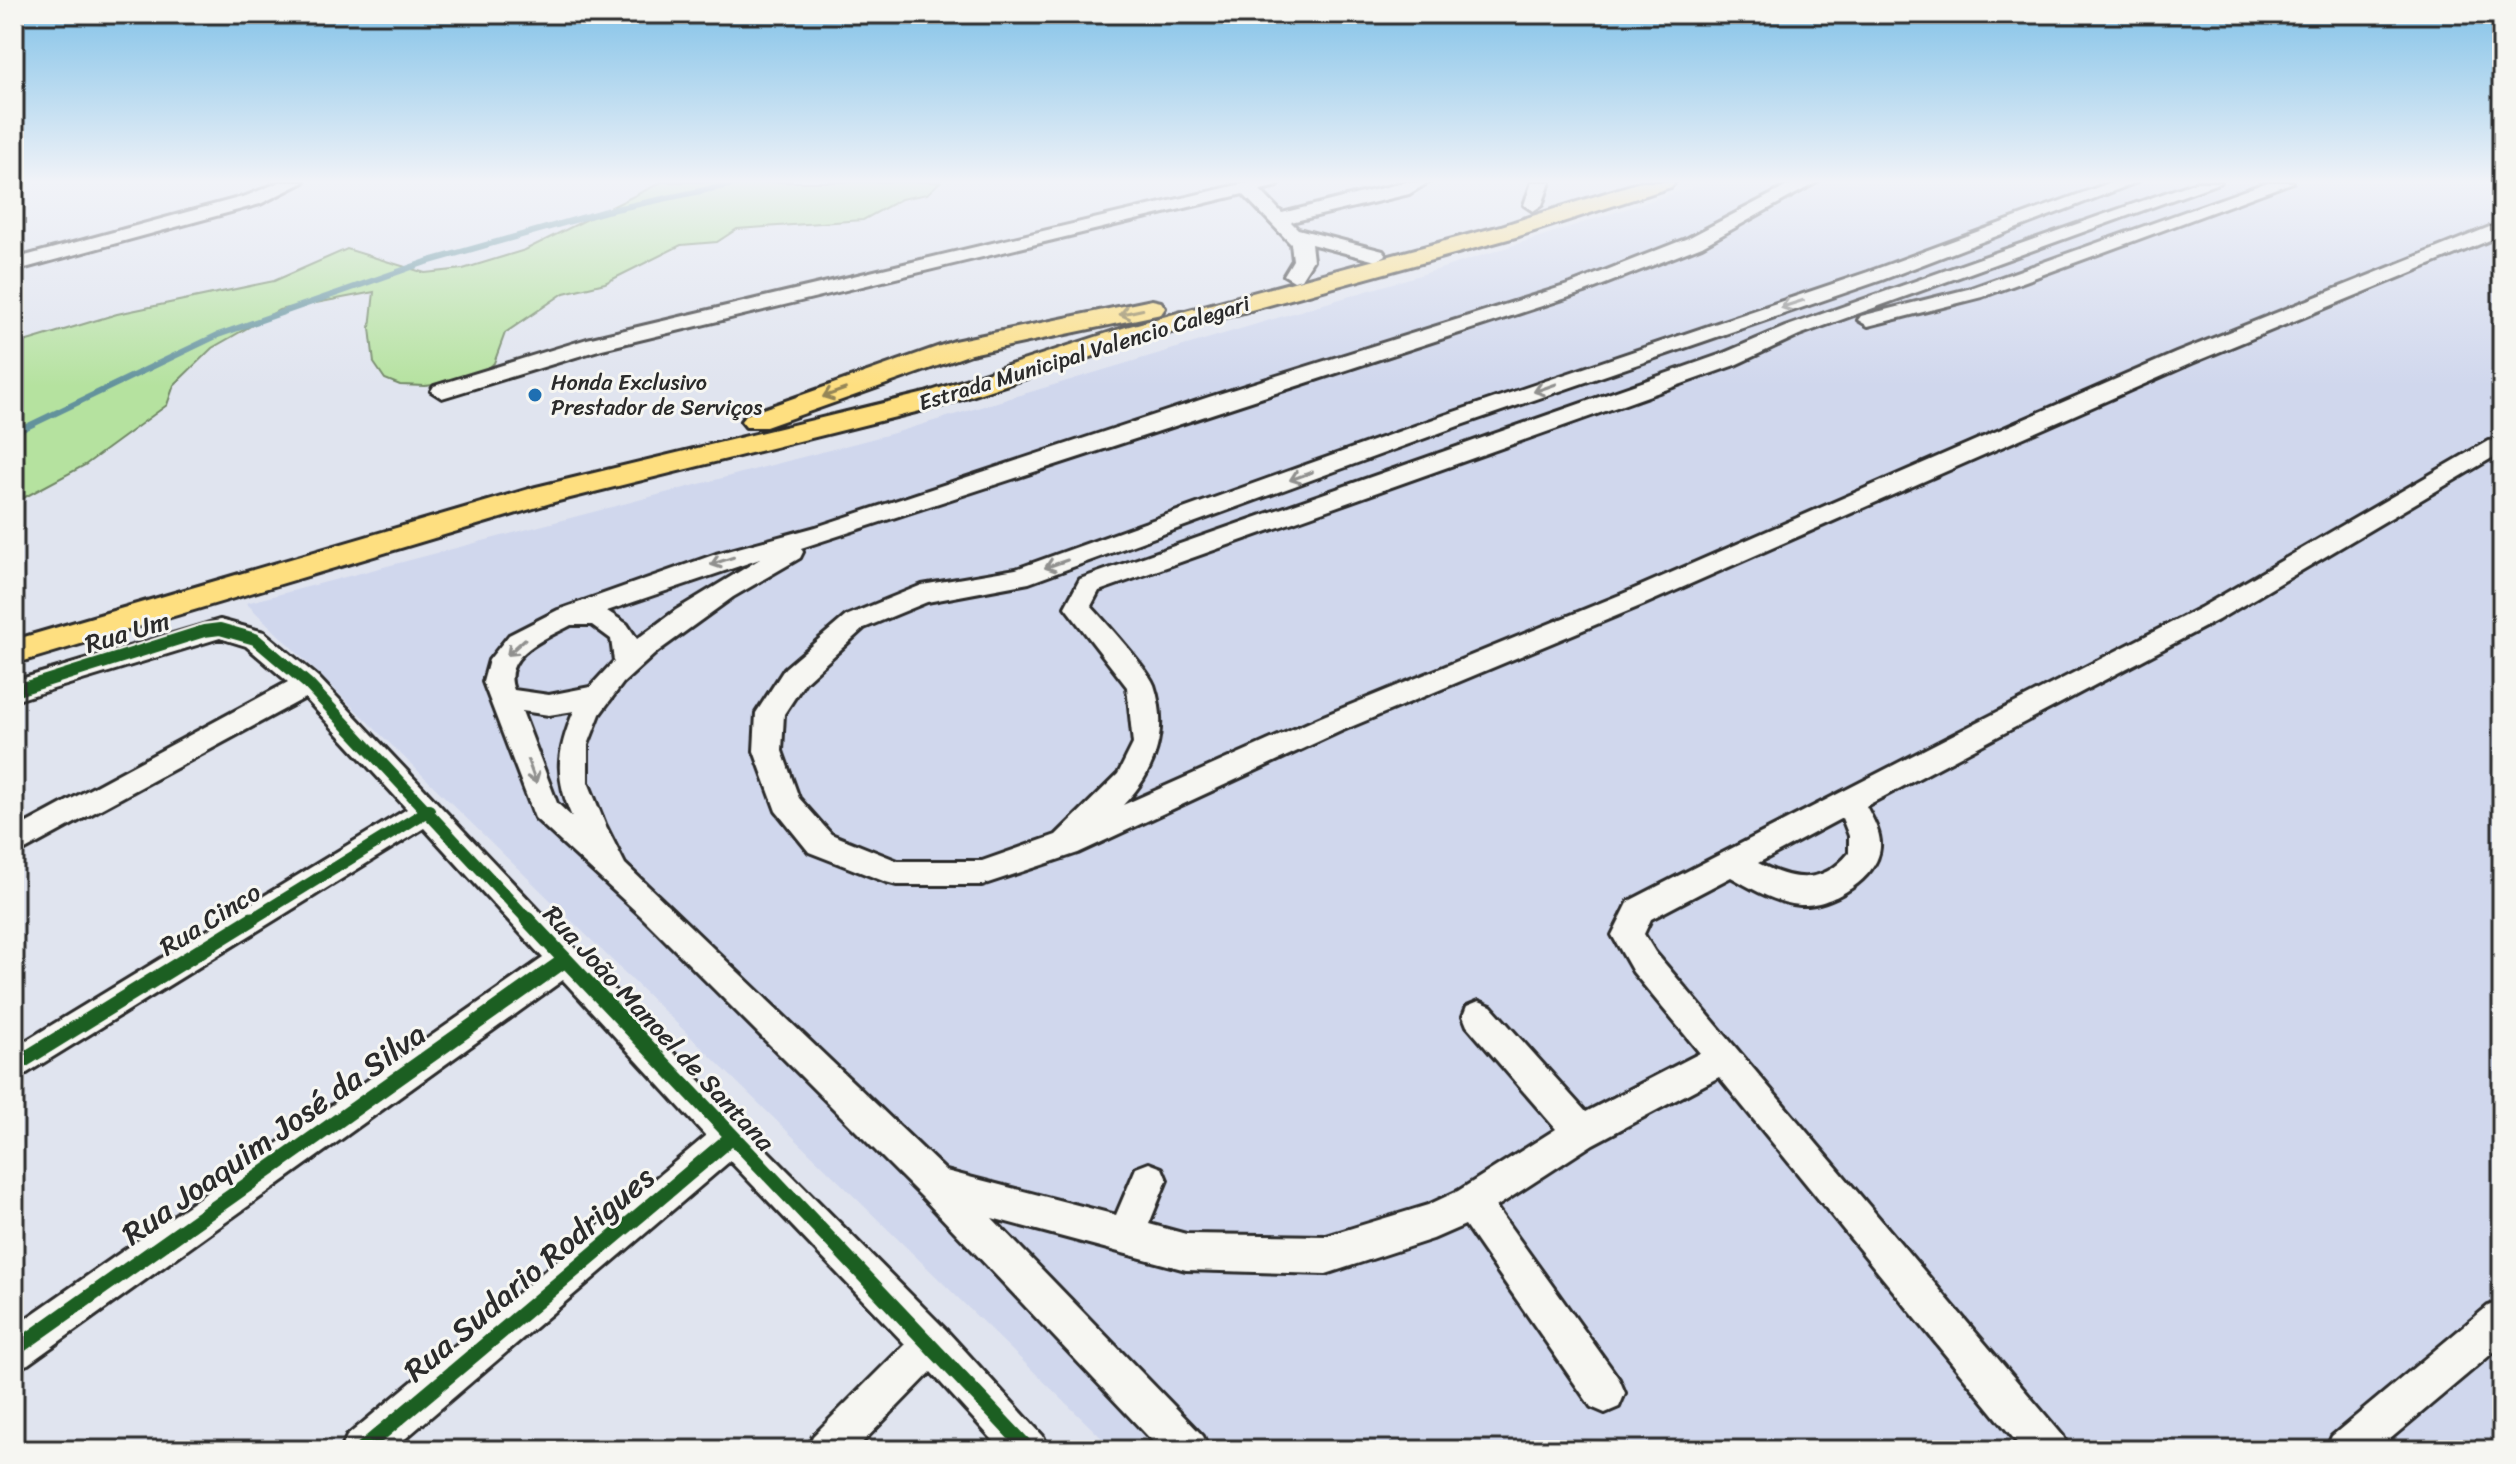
<svg xmlns="http://www.w3.org/2000/svg" width="2516" height="1464" font-family="Sriracha,sans-serif">
<rect width="100%" height="100%" fill="#e0e4ef"/>
<filter id="ink" filterUnits="userSpaceOnUse"><feTurbulence type="fractalNoise" baseFrequency=".0125" numOctaves="2"/><feDisplacementMap in="SourceGraphic" scale="16" xChannelSelector="R" yChannelSelector="G"/><feConvolveMatrix kernelMatrix="1 2 1 2 8 2 1 2 1" color-interpolation-filters="sRGB"/></filter>
<g filter="url(#ink)">
<path fill="#d0d7ed" d="M1709,182H2502V1450H1114L246,603L894,433L1443,268Z"/>
<path fill="#b5e29f" stroke="#708665" stroke-width="2" d="M662,182H940L927,194L901,199L863,220L737,229L717,242L681,245L605,283L564,293L505,333L494,363L481,376L460,382L425,386L400,385L385,379L374,363L370,328L374,292L279,310L212,348L174,385L167,405L85,465L14,503V345L117,314L274,281L347,249L425,273L463,269L525,250Z"/>
<g fill="none" stroke-linecap="round" stroke-linejoin="round">
<path stroke="#63929c" stroke-width="6" d="M14,433L218,335L426,262L606,211L743,182"/>
<g stroke="#2b2b2b" stroke-width="6">
<path id="minor" d="M280,182H304L260,204L14,271V259L246,196Z
M1250,182H1280L1278,186L1260,190L1282,213L1406,182H1429L1409,194L1291,222L1298,229L1383,251L1386,255L1376,261L1311,244L1313,260L1301,279L1294,281L1284,275L1293,260L1291,244L1243,194L602,349L442,398L431,391L434,386L587,339Z
M1532,182H1550L1542,205L1533,211L1524,205Z
M1795,182H1817L1702,246L1585,292L801,548L803,552L800,558L733,597L657,652L623,683L600,714L588,745V782L605,824L625,864L946,1171L1116,1215L1136,1168L1149,1163L1162,1168L1167,1180L1149,1224L1186,1234L1326,1236L1428,1205L1458,1191L1556,1129L1467,1026L1463,1016L1467,1006L1479,1001L1491,1006L1586,1112L1700,1053L1633,972L1612,935L1629,901L2200,608L2488,441L2502,440V452L2218,620L1866,806C1872,818 1881,832 1880,847C1878,879 1830,907 1800,905C1776,903 1752,889 1731,877L1651,919L1644,934L1655,952L2063,1436L2069,1450H2023L1719,1077L1593,1144L1496,1207L1619,1379L1625,1393L1619,1407L1605,1413L1591,1407L1465,1225L1433,1239L1326,1274L1186,1270L992,1218L1203,1436L1209,1450H1161L923,1198L640,915L535,818L483,682L489,660L509,635L558,610L716,554L816,527L1209,397L1571,284L1688,238ZM760,559L676,610L637,639L627,624L607,611ZM571,625H592L611,639L614,661L590,687L549,695L514,690C500,655 547,638 571,625ZM522,711L549,715L574,711C557,752 554,775 572,817L557,803ZM1842,818L1849,836V853C1822,886 1792,881 1758,863Z
M2112,182H2137L1882,280L1461,425L1029,583L927,602L864,628L805,682L784,714L782,751L799,798L831,834L898,861H982L1056,835L1118,774L1133,744L1127,687L1065,607L1080,579L1719,355L1785,327L2196,182H2221L1799,335L1735,365L1099,591L1091,606C1106,623 1147,667 1154,685C1169,730 1156,772 1123,805L1321,717L1627,592L2176,353L2502,222V235L2192,363L1645,604L1341,731L1078,853L982,885H897L886,882L809,852L776,811L754,751L756,713L785,668L846,616L922,585L1016,569L1445,415L1868,272Z
M2268,182H2293L1982,297L1868,326L1858,320L1861,316L1968,289Z
M220,620L264,632L318,677L743,1126L946,1330L1043,1436L1049,1450H1002L931,1372L855,1450H807L813,1436L905,1344L730,1161L392,1450H341L347,1436L706,1136L563,980L28,1364L14,1369V1327L543,958L424,828L14,1081V1048L407,809L305,698L14,856V830L288,682L246,646L220,638L14,701V681Z
M2502,1301V1345L2377,1450H2326L2332,1436L2488,1306Z"/>
</g>
<g stroke="#2b2b2b" stroke-width="6">
<path id="major" d="M1640,182H1675L1671,187L1519,236L1146,339L944,405L554,502L14,664V640L536,487L925,393L1126,327L1501,226Z
M1152,300L1161,302L1165,308L1161,314L971,354L766,427H746L741,421L746,415L954,341Z"/>
</g>
<use href="#minor" fill="#f6f6f2" fill-rule="evenodd"/>
<use href="#major" fill="#fedf80" fill-rule="evenodd"/>
<g stroke="#f6f6f2" stroke-width="17">
<path id="cycleway-far1" d="M14,691L204,631L220,629L255,639L308,684L529,921
M249,921L429,810"/>
</g>
<g stroke="#f6f6f2" stroke-width="20">
<path id="cycleway" d="M527,919L1029,1450
M14,1066L252,919
M14,1350L565,960
M361,1450L731,1138"/>
</g>
<use href="#cycleway-far1" stroke="#1b5e20" stroke-width="12"/>
<use href="#cycleway" stroke="#1b5e20" stroke-width="15"/>
</g>
<defs><path id="oneway-shaft" d="M-6 0H5M1.5-3L5.5 0L1.5 3" fill="none" stroke-width="1.6" stroke-linecap="round" stroke-linejoin="round" transform="scale(2)"/></defs>
<g stroke="#90908e">
<use href="#oneway-shaft" transform="translate(1792 304) rotate(162)"/>
<use href="#oneway-shaft" transform="translate(1545 388) rotate(161)"/>
<use href="#oneway-shaft" transform="translate(1301 476) rotate(160)"/>
<use href="#oneway-shaft" transform="translate(722 561) rotate(162)"/>
<use href="#oneway-shaft" transform="translate(1056 564) rotate(161)"/>
<use href="#oneway-shaft" transform="translate(516 647) rotate(138)"/>
<use href="#oneway-shaft" transform="translate(532 772) rotate(70)"/>
</g>
<g stroke="#948556">
<use href="#oneway-shaft" transform="translate(1131 312) rotate(168)"/>
<use href="#oneway-shaft" transform="translate(834 393) rotate(160)"/>
</g>
</g>
<linearGradient id="sky" x2="0" y2="1"><stop stop-color="#82c2e8"/><stop offset="0.47" stop-color="#f1f3f8"/><stop offset="1" stop-color="#f1f3f8" stop-opacity="0"/></linearGradient>
<rect width="2516" height="386" fill="url(#sky)"/>
<circle fill="#1f6fb2" stroke="#f6f6f2" stroke-width="3" cx="535" cy="395" r="8"/>
<g text-anchor="middle" dominant-baseline="central" stroke-width="6" stroke-linejoin="round" paint-order="stroke">
<g font-size="22" fill="#2b2b2b" stroke="#f6f6f2">
<text transform="translate(1084 353) rotate(-17)">Estrada Municipal Valencio Calegari</text>
</g>
<g font-size="22" fill="#2b2b2b" stroke="#f6f6f2" text-anchor="start">
<text x="551" y="382">Honda Exclusivo<tspan x="551" dy="25">Prestador de Serviços</tspan></text>
</g>
<g font-size="26" fill="#2b2b2b" stroke="#f6f6f2">
<text transform="translate(127 632) rotate(-17)">Rua Um</text>
<text transform="translate(210 919) rotate(-32)">Rua Cinco</text>
<text transform="translate(659 1028) rotate(47)">Rua João Manoel de Santana</text>
</g>
<g font-size="32" fill="#2b2b2b" stroke="#f6f6f2">
<text transform="translate(274 1134) rotate(-35)">Rua Joaquim José da Silva</text>
<text transform="translate(529 1274) rotate(-40)">Rua Sudario Rodrigues</text>
</g>
</g>
<rect width="2516" height="1464" fill="none" stroke="#f6f6f2" stroke-width="48"/>
<rect x="24" y="24" width="2468" height="1416" fill="none" stroke="#2b2b2b" stroke-width="3" filter="url(#ink)"/>
</svg>
